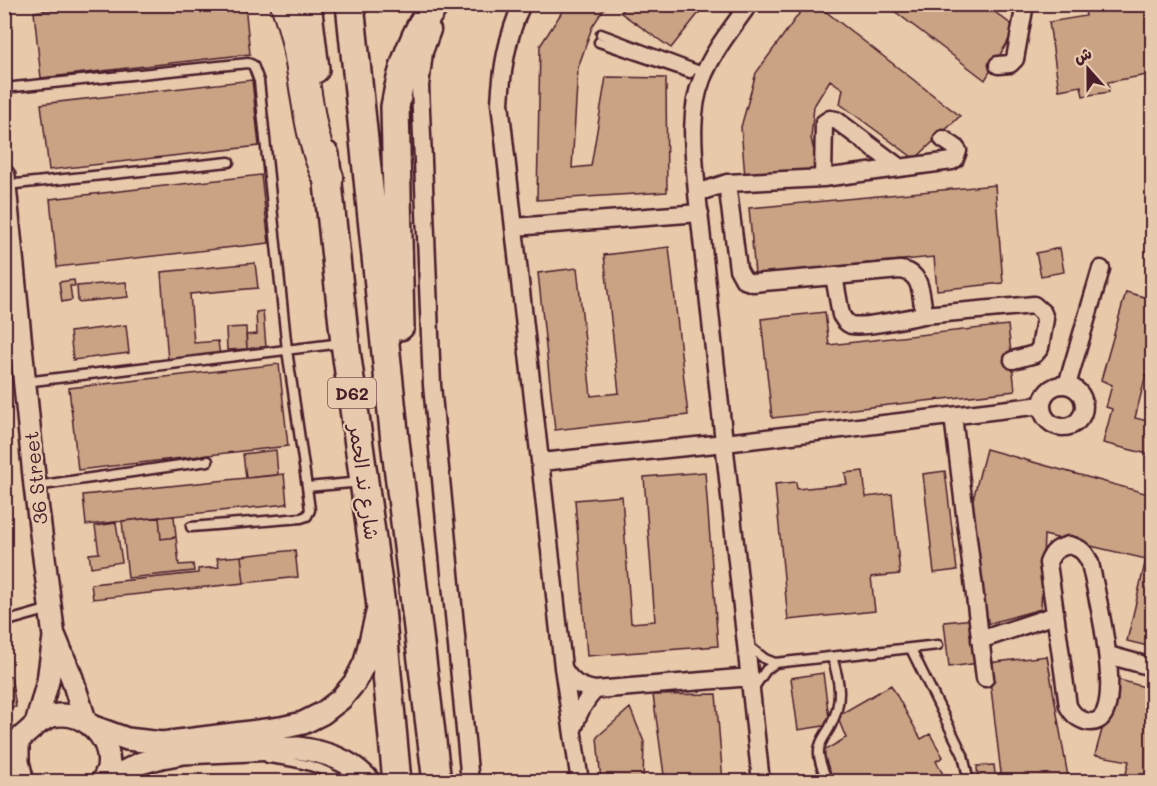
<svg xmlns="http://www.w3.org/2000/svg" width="1157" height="786" font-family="Mali,'Playpen Sans Arabic',sans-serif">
<rect width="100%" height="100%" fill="#e8c9aa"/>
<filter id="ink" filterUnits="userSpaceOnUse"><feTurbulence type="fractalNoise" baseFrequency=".0167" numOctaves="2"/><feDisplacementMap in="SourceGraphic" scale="12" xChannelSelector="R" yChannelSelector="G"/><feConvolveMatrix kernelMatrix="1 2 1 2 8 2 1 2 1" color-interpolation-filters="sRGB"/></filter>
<g filter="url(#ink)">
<path fill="#caa284" stroke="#4a1f2b" stroke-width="1.5" d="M98,4H245L250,54L41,78L34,12Z
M567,4H607L592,27L578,68L572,168L591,166L606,77L666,78L667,192L537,200L540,46Z
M627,4H706L671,48L621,13Z
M806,4H816L960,116L915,159L840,104L843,89L830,80L814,106L811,138L818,169L745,177L741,127L756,73Z
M885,4H984L1016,28L985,80Z
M1084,4H1152V14L1149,15L1152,35V74L1108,82L1109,92L1083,96L1081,86L1059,90L1049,22L1086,16Z
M252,80L259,146L49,170L41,104Z
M261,175L269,243L57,267L50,199Z
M995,185L1003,283L937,290L934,257L755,274L749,208Z
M669,247L688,415L555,430L538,273L577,268L591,396L619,393L604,255Z
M1060,248L1064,272L1041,276L1036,253Z
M255,263L258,288L190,294L194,343L218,341L220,357L168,361L161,272Z
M74,280L75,286H70L72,300L62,302L59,282Z
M126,282L128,297L78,302L77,286Z
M1126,292L1152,299V351L1135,418L1152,422V438L1148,454L1103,443L1112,409L1106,407L1112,385L1101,380Z
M263,311L266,347L247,349L246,335L257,334L256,312Z
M825,312L829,345L1008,325L1015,391L772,418L761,319Z
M126,325L129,353L73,360L70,332Z
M246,327L247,349L227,350L226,328Z
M279,364L288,446L78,470L69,388Z
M986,449L1152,495V647L1127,641L1146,559L1044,535L1041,609L987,624L970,511Z
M276,450L278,475L246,478L243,454Z
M863,471L866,497L892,494L900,574L871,577L875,611L788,620L775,484L796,482L797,489L847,484L845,473Z
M945,471L957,570L934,573L923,474Z
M705,472L718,646L587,656L575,500L622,496L631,623L655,621L644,477Z
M284,474L287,504L86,525L83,495Z
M174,516L176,537L161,539L159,517Z
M159,517L161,539L176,537L179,565L193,564L194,571L128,578L122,521Z
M116,523L122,562L91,567L89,554L99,553L95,526Z
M295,550L298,577L244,583L241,556Z
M241,556L244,583L93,599L91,584L198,573V569L219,567L217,558Z
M974,619L979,663L949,667L944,622Z
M1047,656L1068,777L1083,775L1084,782H1002L988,663Z
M823,673L830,725L798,730L791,678Z
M11,676L16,707L4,709V678Z
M1116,679L1152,689V782H1124L1129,761L1095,755Z
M891,685L921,739L930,734L943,757L936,761L947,782H836L820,753L846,738L837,716Z
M716,694L723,782H665L653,695Z
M630,708L644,742L643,782H601L597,737Z
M994,765L996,782H978L977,766Z"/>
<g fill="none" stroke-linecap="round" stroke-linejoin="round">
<g stroke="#4a1f2b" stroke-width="13">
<path id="service" d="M601,34L705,73
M599,42L690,73
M4,88L248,63L253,65L259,81L287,350L307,487
M6,185L229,162
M25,382L342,343
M36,486L208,461
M191,527L301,518L307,516L310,510L307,487L362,482
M4,622L50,609
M748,646L765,659L775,663
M911,649L963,755L969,782
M755,686L766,670L775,663L938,645
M268,758C296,762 320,765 344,782
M828,782C824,772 818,761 819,750C820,740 827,734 831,725C843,701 840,682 832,657"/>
</g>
<g stroke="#4a1f2b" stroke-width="21">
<path id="minor" d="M522,4C507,37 502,68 500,103L563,667L580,782
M749,4C732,28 713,51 702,79C688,114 694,156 697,193L761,782
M432,30L424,52L420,86L432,385L470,782
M998,65L1010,64L1015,59L1025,4
M823,178L824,123L830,119L836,120L900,168
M727,183L738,269L744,280L753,283L834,276
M697,193L727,183L823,178L952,161L955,159L958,151L955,147L943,139
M514,227L700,213
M900,270C923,272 921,297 924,315C908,318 864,328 851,325C846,323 844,320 841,315L834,276Z
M924,315L1034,305L1043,313L1045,319L1040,348L1035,354L1013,360
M1067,385L1101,269
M1042 406a21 21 0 1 1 42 0a21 21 0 1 1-42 0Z
M953,416L985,678
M541,462L725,443L1042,405
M1069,545C1081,548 1085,552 1090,563C1094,584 1134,736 1085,721C1076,718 1072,713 1068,706L1048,563C1052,552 1057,548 1069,545Z
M980,640L1055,615
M1108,655L1152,667
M563,668C571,682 579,687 595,690L751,677
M574,727C578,712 584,702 595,690"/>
</g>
<g stroke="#4a1f2b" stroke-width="26">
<path id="tertiary" d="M4,176L35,486L54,637L48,681L36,724
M55,637L72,678L85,720
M94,727L127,739L162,743L281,728L303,723L323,713L341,699L355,682L365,662L377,613
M23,782L18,762V740C29,732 38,720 52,716C83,709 113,737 108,768C107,773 104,777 102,782
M104,782L141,763L162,757L184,753L298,748C326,752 351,760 370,782"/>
</g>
<g stroke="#4a1f2b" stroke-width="32">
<path id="primary" d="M307,4L315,69
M350,4L395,441L437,782
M325,155L345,343L380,598L397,782
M400,326L395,107C401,71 413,34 435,4"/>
</g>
<g stroke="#4a1f2b" stroke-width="34">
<path id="motorway" d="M286,4C308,60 302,122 328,177"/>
</g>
<use href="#service" stroke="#e7caae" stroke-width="8"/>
<use href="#minor" stroke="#e7caae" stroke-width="16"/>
<use href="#tertiary" stroke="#e7caae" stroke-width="21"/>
<use href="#primary" stroke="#e7caae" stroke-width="27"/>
<use href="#motorway" stroke="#e7caae" stroke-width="30"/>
</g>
</g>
<g text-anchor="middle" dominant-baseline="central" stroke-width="4.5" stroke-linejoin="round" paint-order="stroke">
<rect fill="#e7caae" stroke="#795252" stroke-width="1.5" x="328" y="378" width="48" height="30" rx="4.5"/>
<g font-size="18" font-weight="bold" fill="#4a1f2b">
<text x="352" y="393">D62</text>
</g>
<g font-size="20" fill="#4a1f2b" stroke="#e7caae">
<text transform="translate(35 478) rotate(-96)">36 Street</text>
<text transform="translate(365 482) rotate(82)">شارع ند الحمر</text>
</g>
</g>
<rect width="1157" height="786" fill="none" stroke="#e7caae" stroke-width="24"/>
<rect x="12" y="12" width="1133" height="762" fill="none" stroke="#4a1f2b" stroke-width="2" filter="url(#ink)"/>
<g transform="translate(1088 69) rotate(339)" stroke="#e7caae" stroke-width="4.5" paint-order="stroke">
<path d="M0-4.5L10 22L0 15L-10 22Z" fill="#4a1f2b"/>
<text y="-9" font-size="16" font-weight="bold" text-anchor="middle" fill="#4a1f2b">ش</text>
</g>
</svg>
